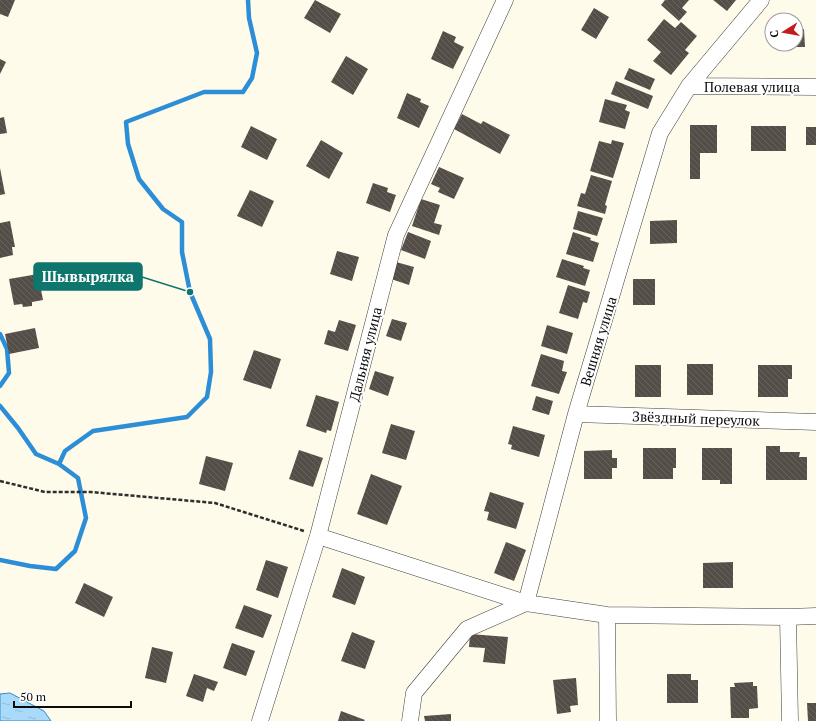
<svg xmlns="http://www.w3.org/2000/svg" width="816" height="721" font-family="'PT Serif',serif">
<defs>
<pattern id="water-ripples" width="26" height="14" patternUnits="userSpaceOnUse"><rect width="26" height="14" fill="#aadafa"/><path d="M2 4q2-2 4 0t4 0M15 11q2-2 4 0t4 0" fill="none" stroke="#91bad5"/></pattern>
<pattern id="building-back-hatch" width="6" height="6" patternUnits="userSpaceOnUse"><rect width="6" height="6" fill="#554d47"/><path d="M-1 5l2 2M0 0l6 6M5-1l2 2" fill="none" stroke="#68625d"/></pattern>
</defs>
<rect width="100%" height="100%" fill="#fffbea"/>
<path fill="url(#water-ripples)" stroke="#2c8ed6" d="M10,693L44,711L51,721H0V694Z"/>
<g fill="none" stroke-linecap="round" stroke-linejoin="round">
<path stroke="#2c8ed6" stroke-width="4.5" d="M0,334L7,349L9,373L0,386
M0,406L18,428L36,454L59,464
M0,560L30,566L56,569L75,551L86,518L78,478L59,464L65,451L93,431L187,417L207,397L211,372L210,339L190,292L182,252V222L163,209L139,179L128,144L126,122L204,92H243L252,78L257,53L249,18L248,0"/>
</g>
<path fill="url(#building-back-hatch)" d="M0,0H15L8,17L0,14Z
M315,0L341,14L330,33L304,18Z
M665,0H689L682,8L687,12L679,21L661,5Z
M713,0H736L727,11Z
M594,8L609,17L596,39L581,30Z
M664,19L675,28L681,22L697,36L685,50L689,53L671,75L653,61L661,52L647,40Z
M796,29H804L805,47H780V44H796Z
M443,31L456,37L454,42L464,47L453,69L431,59Z
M346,56L368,69L353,95L331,82Z
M0,59L6,62L0,74Z
M629,68L655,79L650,90L624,79Z
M616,81L653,96L648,109L611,94Z
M407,93L421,99L420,102L429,106L419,128L397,118Z
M605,99L627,105L625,110L630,112L625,129L599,122Z
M462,114L481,124L483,121L510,135L500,154L454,129Z
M4,117L7,133L0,134V118Z
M690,125H717V153H700V179H690Z
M251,126L277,139L267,160L241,147Z
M751,126H786V151H751Z
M806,127H816V145H806Z
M321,140L343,153L329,179L306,166Z
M612,140L624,143L613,178L590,171L599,141L611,144Z
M439,167L464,178L454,199L438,192L440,188L431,184Z
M0,168L5,194L0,195Z
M591,175L612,181L605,205L607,206L605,214L577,206L581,193L585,194Z
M373,183L388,188L387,192L396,195L390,212L366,203Z
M250,190L274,201L262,227L237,216Z
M421,199L440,205L434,223L442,225L439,235L412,226Z
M578,211L603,218L597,236L573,229Z
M677,220V243L650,244V221Z
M10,221L15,247H12L13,255L0,258V223Z
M408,232L431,241L425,259L401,250Z
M573,232L591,238L590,240L599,243L593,262L566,254Z
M337,251L359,257L352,281L330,274Z
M562,259L584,266L583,268L590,270L585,286L556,277Z
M396,262L414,267L409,285L391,279Z
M38,274L43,300L32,302V306L23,307L22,304L14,305L9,279Z
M633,279H655V305H633Z
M568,285L590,292L587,303L583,302L578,319L559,313Z
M392,319L407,323L401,341L386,336Z
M339,320L356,325L348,351L324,344L328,330L335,332Z
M547,325L573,333L567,354L541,346Z
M35,328L39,348L9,354L5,334Z
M254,350L281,359L271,389L243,380Z
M541,354L564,361L562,371L567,372L559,394L531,386Z
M687,364H713V395H687Z
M635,365H661V397H635Z
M758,365H792V379H788V397H758Z
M375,371L394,377L388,396L369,389Z
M316,395L339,402L331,431L327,430L326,433L306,426Z
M536,396L553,401L549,415L532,410Z
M391,424L415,431L406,460L382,453Z
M513,426L545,435L539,457L511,449L512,445L508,444Z
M766,446H780V452H800L799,457H807V480H766Z
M643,448H676V468H673V479H643Z
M702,448H732V484H720V480H702Z
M299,450L323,458L313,487L289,479Z
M612,450V458H617V468H612V479H584V451Z
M206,456L233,463L225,491L199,484Z
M371,474L402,486L387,525L357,514Z
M490,492L524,503L516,529L487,520L489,512L484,511Z
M506,542L526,550L514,581L494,573Z
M266,560L288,567L278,598L256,590Z
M733,562V588H703V563Z
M342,568L365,577L355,605L332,597Z
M84,583L113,597L104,617L75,603Z
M244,605L272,615L263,638L235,628Z
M352,632L375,641L365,669L341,661Z
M470,634L508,637L505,664L483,662L485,648L469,647Z
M232,643L255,651L246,676L223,668Z
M152,647L173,652L166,683L145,678Z
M194,674L218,682L214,691L207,688L203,702L186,696Z
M667,674H691V680H698V703H667Z
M576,678L578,705L570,706L571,712L557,714L553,680Z
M753,682V686H757L758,708L749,709V718H731L730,687H735L734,683Z
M807,703H816V721H808Z
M341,711L365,720L364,721H338Z
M451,714V721H425L424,716Z"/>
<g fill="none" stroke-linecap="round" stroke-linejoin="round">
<g stroke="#3e3e3e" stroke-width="17">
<path id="street" d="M689,86L816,87
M576,414L816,422
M318,536L526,603L607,615L788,617L816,616
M526,603L576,414L660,133L689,86L761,0
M607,615L608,721
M788,617L790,721
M260,721L318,536L396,235L505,0
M410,721L414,693L467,629L526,603"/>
</g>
<path stroke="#2d2d2d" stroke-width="2.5" stroke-dasharray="4 2" stroke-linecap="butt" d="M0,481L45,492H91L215,503L304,531"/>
<use href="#street" stroke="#fff" stroke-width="16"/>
</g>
<g text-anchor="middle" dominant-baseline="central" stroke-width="4" stroke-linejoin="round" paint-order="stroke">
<g font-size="14" fill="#0b0b0b" stroke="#fff">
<text x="752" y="86">Полевая улица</text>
<text transform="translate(598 341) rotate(-73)">Вешняя улица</text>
<text transform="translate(365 354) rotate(-76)">Дальняя улица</text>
<text transform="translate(696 418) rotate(2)">Звёздный переулок</text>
</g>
</g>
<path fill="none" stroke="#0f766e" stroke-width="1.5" d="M190 292L142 277"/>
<circle fill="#0f766e" stroke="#fff" stroke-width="1.5" cx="190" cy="292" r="4"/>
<rect fill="#0f766e" stroke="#0f766e" stroke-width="1.5" x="34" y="263" width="108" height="27" rx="4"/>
<g font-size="15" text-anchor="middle" font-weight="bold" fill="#fff">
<text x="88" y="282">Шывырялка</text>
</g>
<g transform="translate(784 32) rotate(259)"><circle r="19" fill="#ffffff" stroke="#9d9d9d"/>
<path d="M0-3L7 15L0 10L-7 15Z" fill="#c41b1e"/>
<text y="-6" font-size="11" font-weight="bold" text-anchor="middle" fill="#0b0b0b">С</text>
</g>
<path d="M14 701v6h117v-6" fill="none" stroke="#0b0b0b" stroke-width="2"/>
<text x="20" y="701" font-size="12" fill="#0b0b0b" stroke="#ffffff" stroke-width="3" paint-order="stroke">50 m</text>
</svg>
